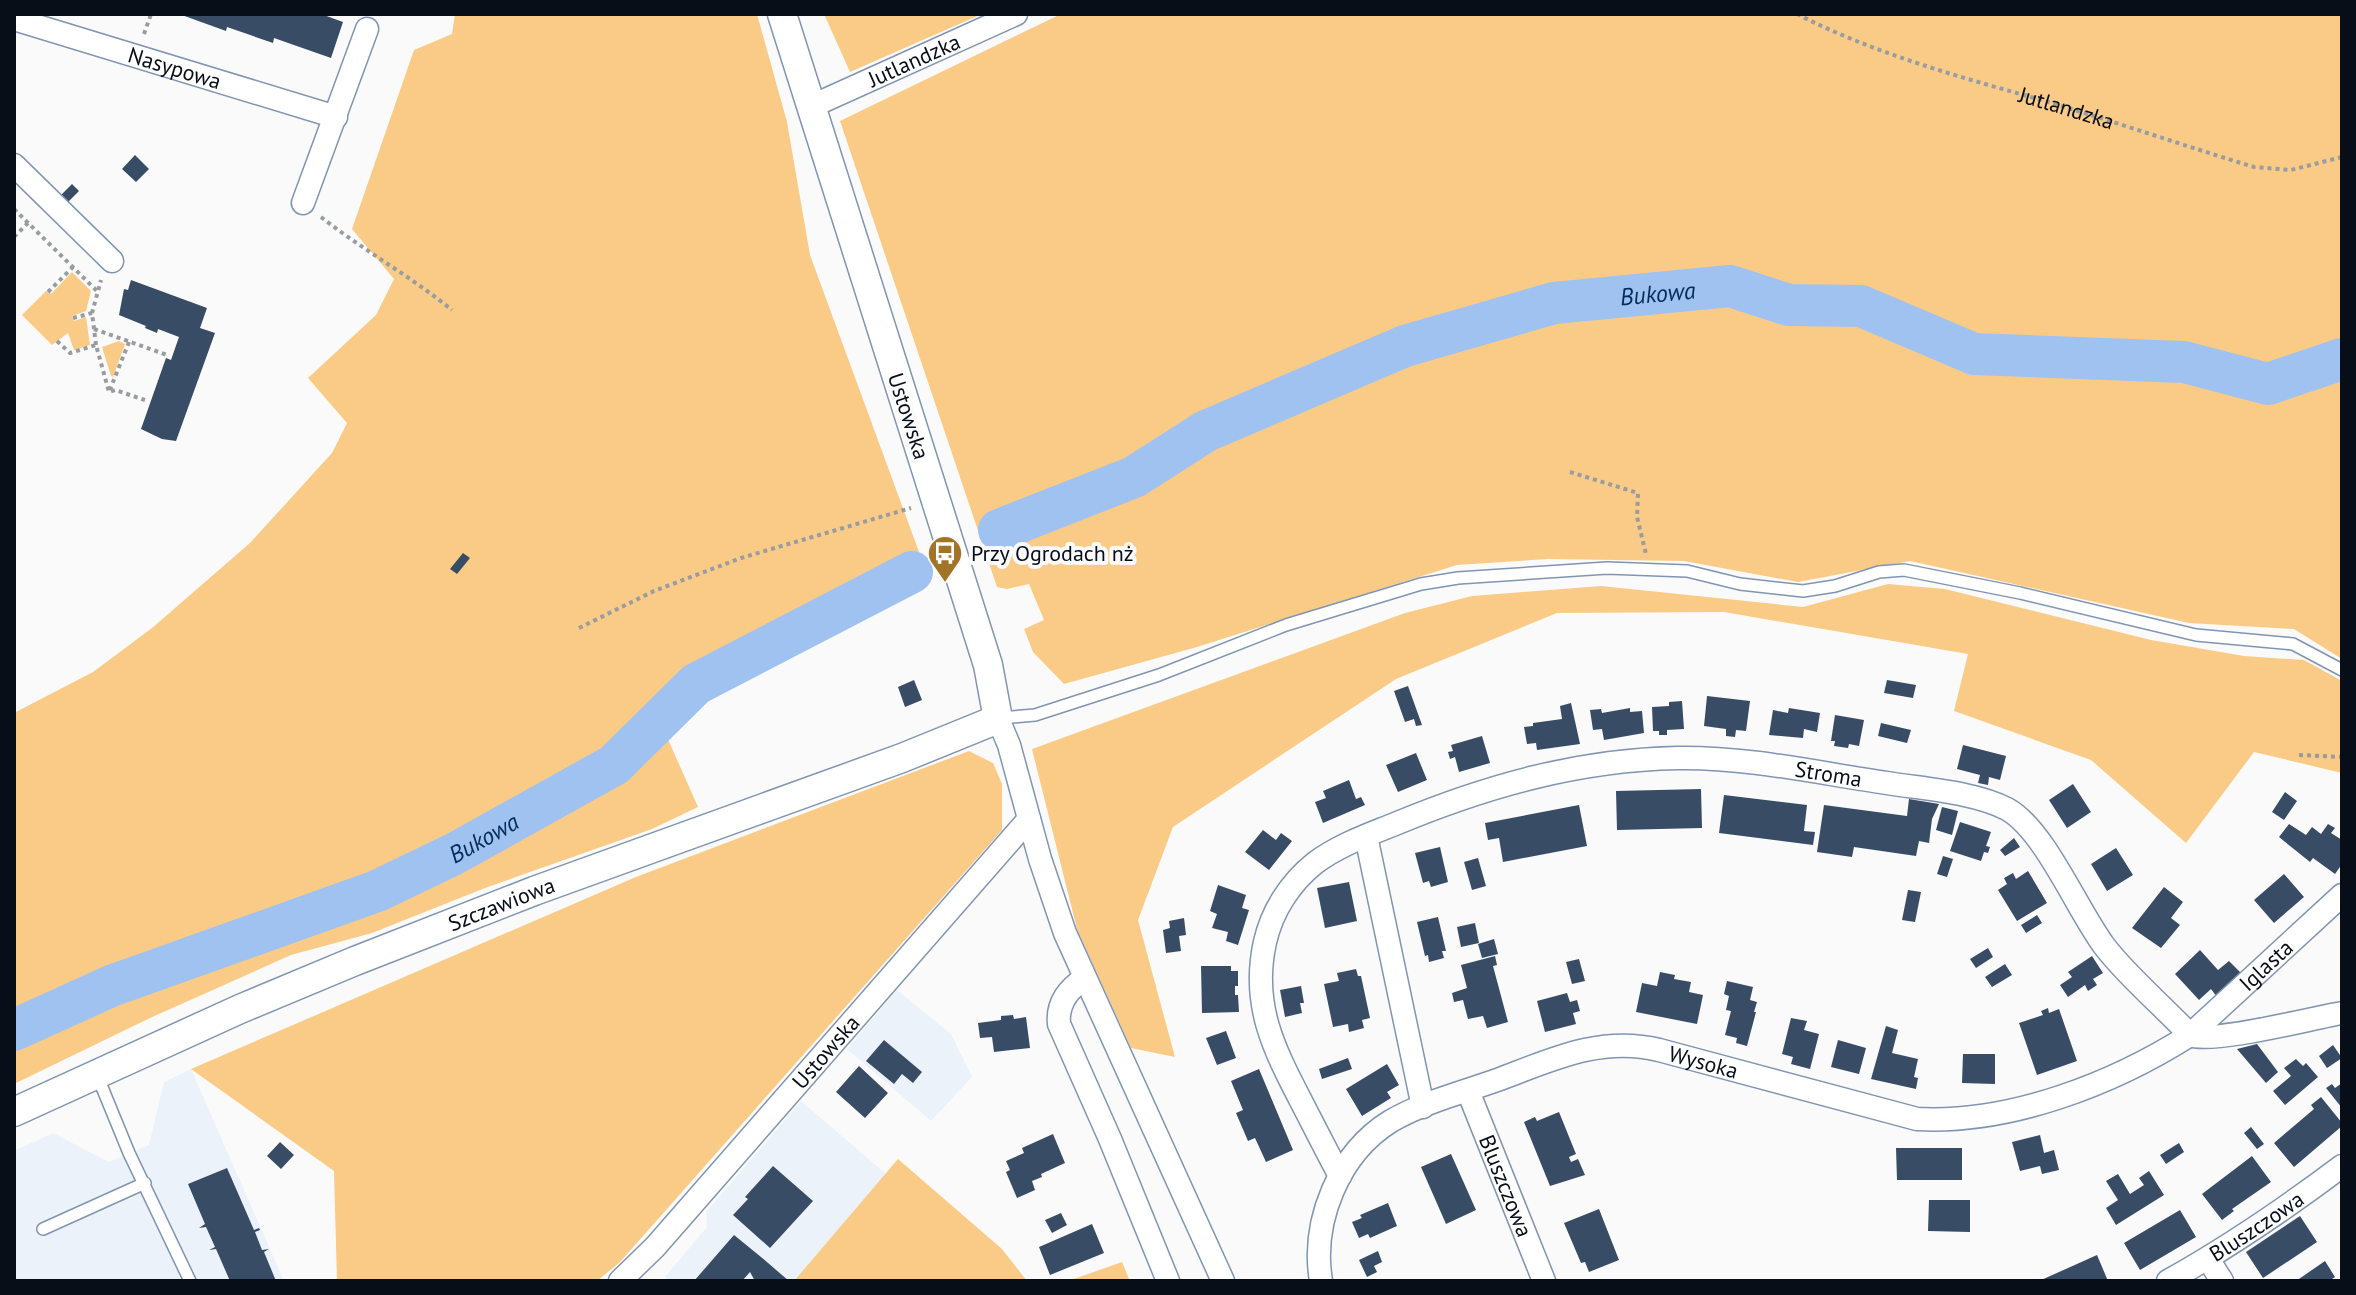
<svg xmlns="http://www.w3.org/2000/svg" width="2356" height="1295" font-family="'PT Sans',sans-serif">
<rect width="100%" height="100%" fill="#fafafa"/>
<path fill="#ecf2f9" d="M897,990L951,1034L972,1077L931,1121L847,1049Z
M191,1069L284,1281H14V1151L53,1133L109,1162L149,1145L164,1082Z
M801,1101L886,1174L794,1281H669L665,1277L707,1227L706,1212Z"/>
<path fill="#facb86" d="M455,14H757L787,122L810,255L922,560L693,677L655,710L698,807L652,829L485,888L372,933L291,955L150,1018L14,1084V713L93,672L152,628L250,543L332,453L347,423L308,378L376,315L394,279L352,229L414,50L452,34Z
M824,14H982L850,72Z
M1061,14H2342V659L2294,629L2189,623L1910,561L1798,582L1684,561L1548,559L1457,565L1197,647L1064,684L1033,652L1024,629L1044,620L1029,584L1007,589L997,587L840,121Z
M72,272L91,291L86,311L72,316L74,321L86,317L90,345L74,350L68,333L52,345L22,315L46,291L51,294Z
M119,341L125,344L113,377L111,376L102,347Z
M1888,584L1945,589L2151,640L2244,656L2304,660L2342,681V773L2254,752L2186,843L2091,760L1954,711L1968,654L1724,612L1557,613L1396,679L1173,827L1138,920L1175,1057L1131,1048L1077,929L1032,749L1405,613L1472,596L1601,586L1803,607Z
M969,751L993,763L1002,784V830L620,1262L597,1281H337L334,1171L191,1069L636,877Z
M898,1159L1002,1249L1027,1281H794Z
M1122,1262L1129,1279L1126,1281H1068Z"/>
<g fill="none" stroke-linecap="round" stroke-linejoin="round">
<g stroke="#9fc2f1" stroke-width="42">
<path id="s1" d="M999,530L1134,477L1206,431L1405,346L1554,303L1730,286L1789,305L1861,306L1974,354L2184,362L2268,384L2342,359"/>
<path id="s2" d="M14,1030L111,986L377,891L454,854L614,765L696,684L912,572"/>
</g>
</g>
<path fill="#394c66" d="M179,14H321L343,22L331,58L274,38L273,43L227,27L226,31Z
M135,155L149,169L136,182L122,169Z
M72,184L79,191L68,202L61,195Z
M131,280L207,308L200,328L215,333L176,441L162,439L141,429L166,358L171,360L179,337L158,329L157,333L145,328L146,326L119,315L124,289L128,290Z
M463,553L470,558L457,574L450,569Z
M914,680L922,700L905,707L898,687Z
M1887,680L1916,685L1913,698L1884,693Z
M1408,686L1422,725L1416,726L1414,719L1405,722L1394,691Z
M1707,696L1750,701L1746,731L1736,730L1735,737L1726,736V729L1704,726Z
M1682,701L1684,729L1667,730V735H1659V731H1653L1652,707L1669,706V702Z
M1571,703L1580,744L1537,750L1536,743L1527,744L1524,727L1533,726V723L1562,719L1560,706Z
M1630,708V712L1642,711L1644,733L1604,740L1602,729L1593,730L1590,710L1601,709L1602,713Z
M1789,708L1820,713L1817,732L1804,729L1803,738L1769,735L1773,710L1788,713Z
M1835,715L1864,720L1859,746L1849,744L1848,748L1834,746L1835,741H1831Z
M1881,723L1911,730L1907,743L1878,736Z
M1482,736L1490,763L1459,772L1455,757L1450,759L1448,752L1453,751L1451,745Z
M1963,745L2006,756L2000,780L1989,777L1988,785L1978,783L1980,775L1957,769Z
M1416,753L1427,780L1398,792L1386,765Z
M1349,780L1356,799L1361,797L1365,805L1323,823L1315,802L1326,798L1323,791Z
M2073,784L2091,812L2067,828L2049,800Z
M1701,789L1702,828L1617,830L1616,791Z
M2285,792L2297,801L2284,820L2272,812Z
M1724,795L1807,805L1804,831L1815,832L1813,845L1719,833Z
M1909,799L1939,804L1932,819L1929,843L1919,841L1916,856L1854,847L1852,857L1817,852L1824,805L1907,816Z
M1579,805L1587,846L1503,862L1499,838L1488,840L1485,823Z
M1942,807L1958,811L1952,835L1936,830Z
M1960,822L1991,832L1986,846L1990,847L1988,853L1984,852L1981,861L1950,851Z
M2289,824L2306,835L2312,827L2321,834L2328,824L2335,828L2331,833L2342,840V864L2335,874L2313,858L2310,862L2279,837Z
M1263,830L1276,840L1281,833L1292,841L1269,870L1245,852Z
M2014,838L2020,847L2005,856L2000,850Z
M1440,847L1448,882L1431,887L1429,881L1423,883L1415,853Z
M2116,848L2133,875L2107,891L2091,864Z
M1943,856L1953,859L1947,877L1937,874Z
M1478,858L1486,886L1472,890L1464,862Z
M2028,871L2047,903L2017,921L1998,890L2007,884L2004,878L2013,873L2016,879Z
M2284,874L2304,897L2274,923L2254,900Z
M1349,882L1357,921L1325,928L1317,888Z
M1218,885L1246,895L1242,908L1249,910L1238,945L1226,941L1228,932L1212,928L1217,914L1210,911Z
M2164,887L2183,902L2171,918L2180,925L2161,948L2132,928Z
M1908,890L1921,892L1915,922L1902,920Z
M2037,915L2042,923L2026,933L2021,925Z
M1438,917L1446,951H1442L1444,958L1429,962L1428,955L1425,956L1417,922Z
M1184,918L1186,935L1179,936L1181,951L1166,953L1163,930L1170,928L1169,921Z
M1475,923L1479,943L1461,947L1457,927Z
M1494,939L1498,954L1482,958L1478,944Z
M1988,948L1993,957L1976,968L1970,959Z
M2200,950L2218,970L2229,961L2242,974L2217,997L2211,989L2199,1000L2175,974Z
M1495,956L1497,965L1493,966L1508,1022L1487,1028L1483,1016L1468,1019L1463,1000L1454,1002L1452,993L1467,988L1461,965Z
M2092,956L2103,973L2093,979L2097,985L2088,991L2085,985L2068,997L2060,985L2072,977L2068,972Z
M1579,959L1585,981L1572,984L1566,962Z
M2005,964L2012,975L1992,987L1985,977Z
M1201,966H1231V971H1238V986H1235V995H1238L1239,1012L1202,1013Z
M1356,969L1358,976H1361L1370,1018L1362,1020L1364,1028L1349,1032L1348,1024L1333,1027L1324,984L1339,981L1337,973Z
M1660,972L1675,975L1674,979L1691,982L1689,992L1703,995L1697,1024L1636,1012L1642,983L1657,986Z
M1727,981L1753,987L1750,1000L1757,1002L1754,1012H1756L1747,1046L1736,1043L1737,1038L1725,1035L1731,1011L1726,1010L1729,996L1724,994Z
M1301,986L1304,1003H1300L1302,1013L1285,1017L1280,990Z
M1567,993L1570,1002L1577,1000L1580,1011L1573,1013L1576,1024L1545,1032L1537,1001Z
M2048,1008L2049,1013L2059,1009L2077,1061L2037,1075L2019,1023L2043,1015L2041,1011Z
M1013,1015L1014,1019L1026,1017L1030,1048L994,1052L992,1037L980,1038L978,1023L1001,1020V1016Z
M1791,1018L1807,1021L1804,1030L1819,1034L1810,1069L1791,1064L1793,1057L1782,1054Z
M1886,1026L1898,1030L1892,1053L1918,1059L1914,1077L1918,1078L1916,1089L1871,1079Z
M1226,1031L1236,1058L1217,1065L1206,1038Z
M884,1040L922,1072L913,1083L902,1074L894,1084L866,1061Z
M1838,1040L1866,1048L1859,1074L1831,1067Z
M2257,1044L2278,1072L2266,1083L2237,1049Z
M2333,1045L2342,1058L2327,1068L2319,1056Z
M1963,1054H1995V1084L1962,1083Z
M1348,1058L1352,1069L1322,1079L1319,1069Z
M2296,1059L2303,1066L2306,1063L2318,1077L2285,1105L2273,1091L2291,1076L2284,1068Z
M1387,1064L1399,1085L1387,1092L1391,1098L1362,1116L1346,1089Z
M859,1066L888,1093L865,1118L836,1092Z
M1259,1069L1293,1150L1266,1162L1255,1138L1248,1141L1236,1113L1243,1110L1231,1081Z
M2342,1083V1108L2326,1088L2332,1084L2335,1088Z
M2321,1097L2342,1123V1126L2294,1167L2274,1143L2314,1109L2311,1105Z
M1559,1112L1576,1154L1569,1157L1571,1162L1578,1159L1585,1175L1550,1186L1524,1122L1535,1117L1537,1121Z
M2251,1127L2264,1144L2257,1149L2244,1133Z
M1053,1134L1065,1163L1041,1174L1042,1177L1032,1181L1035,1190L1017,1198L1006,1172L1010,1170L1006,1161L1024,1153L1022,1148Z
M2040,1135L2044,1153L2054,1150L2059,1170L2042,1174L2040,1166L2020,1171L2012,1142Z
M280,1142L294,1155L281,1169L267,1156Z
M2179,1143L2184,1152L2166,1164L2160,1155Z
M1896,1148H1962V1180H1897Z
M1451,1154L1476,1210L1446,1224L1421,1167Z
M2252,1156L2271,1182L2232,1209L2234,1211L2222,1220L2202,1194Z
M773,1166L813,1201L770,1248L733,1215L748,1199L745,1197Z
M227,1168L254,1230L259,1228L260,1230L255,1232L262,1250L269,1249L264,1252L276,1281H230L216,1249L209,1250L215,1247L206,1227L199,1228L205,1224L188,1184Z
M2149,1171L2164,1195L2116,1225L2106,1208L2118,1200L2106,1181L2118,1174L2130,1194L2144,1185L2139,1178Z
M1929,1200H1970V1232L1928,1231Z
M1388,1203L1397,1226L1370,1238L1368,1234L1359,1238L1352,1222L1362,1218L1360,1215Z
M1599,1209L1619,1260L1589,1272L1585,1262L1581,1263L1564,1223Z
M2180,1210L2196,1237L2140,1270L2124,1243Z
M1061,1213L1067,1225L1052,1233L1045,1220Z
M2300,1216L2317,1242L2263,1278L2246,1252Z
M1092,1224L1104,1253L1050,1275L1039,1247Z
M734,1235L761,1257L789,1281H755L750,1272L742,1281H694Z
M1378,1251L1382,1262L1374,1266L1377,1272L1367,1277L1359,1260Z
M2097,1255L2108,1281H2039Z
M2325,1261L2335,1277L2329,1281H2296Z"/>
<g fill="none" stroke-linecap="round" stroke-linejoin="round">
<g stroke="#8095b2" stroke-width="14">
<path id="service" d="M1000,718L1035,715L1159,675L1286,625L1421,584L1458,578L1607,568L1687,571L1740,584L1803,591L1835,586L1879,572L1904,570L2020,593L2196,635L2293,644L2342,670
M97,1075L129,1153L190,1281
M43,1229L145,1183"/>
</g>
<g stroke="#8095b2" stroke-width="25">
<g id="minor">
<path id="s4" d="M14,19L336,117"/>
<path id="s5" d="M810,107L1016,14"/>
<path d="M14,165L112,261"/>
<path d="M303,203L367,29"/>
<path d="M998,719L1009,745L1040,859L1065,933L1223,1281"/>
<path d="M1366,836L1423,1107"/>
<path d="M1085,978C1068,989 1057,1004 1059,1024L1110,1139L1168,1281"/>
<path d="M2190,1035C2213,1044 2312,1018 2342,1013"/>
<path id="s6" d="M1468,1091L1544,1281"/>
<path id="s7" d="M1340,1176C1327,1152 1315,1128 1302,1103C1274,1049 1251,1005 1265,942C1272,911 1290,883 1315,863C1339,845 1368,835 1395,824C1486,786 1578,760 1678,758C1748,757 1818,773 1887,783C1923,789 1975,792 2007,809C2045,830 2077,910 2105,947C2130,979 2162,1005 2190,1035"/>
<path d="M2208,1259L2222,1281"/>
<path id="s8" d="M620,1281L655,1247L1029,819"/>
<path id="s9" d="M1321,1281C1311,1221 1339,1153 1391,1121C1424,1102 1464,1092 1500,1079C1553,1059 1601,1036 1659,1050L1917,1119C2010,1124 2113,1084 2190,1035L2342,895"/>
<path id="s10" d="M2168,1281C2229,1247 2286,1208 2342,1166"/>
</g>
</g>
<g stroke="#8095b2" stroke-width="31">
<g id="tertiary">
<path id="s11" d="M14,1112L240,1009L355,961L534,891L902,758L998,719L988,665L782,14"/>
</g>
</g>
<g stroke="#999ca0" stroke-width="4" stroke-dasharray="4 4" stroke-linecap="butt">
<path id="s3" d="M1797,14C1873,53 1956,76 2038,99C2110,120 2182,145 2254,167L2291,170L2342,157"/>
<path d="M144,34L151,14"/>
<path d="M14,209L97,291"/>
<path d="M321,217C363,250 410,276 452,310"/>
<path d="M14,237L28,223"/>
<path d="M48,292L73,267"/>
<path d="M73,318L92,313"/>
<path d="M94,329L167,355"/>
<path d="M57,341L70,353L96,345L109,392"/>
<path d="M129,342L109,392L115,390L145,400"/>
<path d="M96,345L92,313L101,280"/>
<path d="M1570,472L1638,493L1637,517L1646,554"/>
<path d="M579,628L654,591L741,558L911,508"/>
<path d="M2299,755L2342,757"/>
</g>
<use href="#service" stroke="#fff" stroke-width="11"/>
<use href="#minor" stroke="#fff" stroke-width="22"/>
<use href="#tertiary" stroke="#fff" stroke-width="28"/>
</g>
<defs>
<g id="bus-pin" transform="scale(1.8)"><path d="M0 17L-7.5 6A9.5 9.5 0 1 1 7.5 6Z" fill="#a27427" stroke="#fafafa"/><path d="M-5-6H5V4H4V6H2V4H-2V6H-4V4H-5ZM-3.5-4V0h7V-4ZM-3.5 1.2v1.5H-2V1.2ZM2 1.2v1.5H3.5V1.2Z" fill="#fff"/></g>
</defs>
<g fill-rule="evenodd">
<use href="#bus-pin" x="945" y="553"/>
</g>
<g text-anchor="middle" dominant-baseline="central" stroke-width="8" stroke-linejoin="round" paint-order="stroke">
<g font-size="22" fill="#070e18" stroke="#fafafa">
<text stroke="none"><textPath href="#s5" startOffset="114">Jutlandzka</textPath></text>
<text stroke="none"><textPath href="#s4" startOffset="168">Nasypowa</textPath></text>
<text stroke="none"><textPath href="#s3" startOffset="286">Jutlandzka</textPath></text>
<text transform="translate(909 416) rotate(72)">Ustowska</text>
<text stroke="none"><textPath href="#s7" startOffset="880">Stroma</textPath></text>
<text stroke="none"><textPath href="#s11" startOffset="530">Szczawiowa</textPath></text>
<text stroke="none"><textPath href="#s9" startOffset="1126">Iglasta</textPath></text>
<text stroke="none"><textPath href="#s8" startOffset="308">Ustowska</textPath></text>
<text stroke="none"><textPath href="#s9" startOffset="512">Wysoka</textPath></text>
<text stroke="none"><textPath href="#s6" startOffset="102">Bluszczowa</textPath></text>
<text stroke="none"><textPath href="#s10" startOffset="104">Bluszczowa</textPath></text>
</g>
<g font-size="22" fill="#070e18" stroke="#fafafa" text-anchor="start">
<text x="971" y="553">Przy Ogrodach nż</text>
</g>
<g font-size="24" font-style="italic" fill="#042c5c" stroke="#fafafa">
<text stroke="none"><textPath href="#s1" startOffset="706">Bukowa</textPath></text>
<text stroke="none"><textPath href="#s2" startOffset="508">Bukowa</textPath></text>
</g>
</g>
<rect width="2356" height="1295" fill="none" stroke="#070e18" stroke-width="32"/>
</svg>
